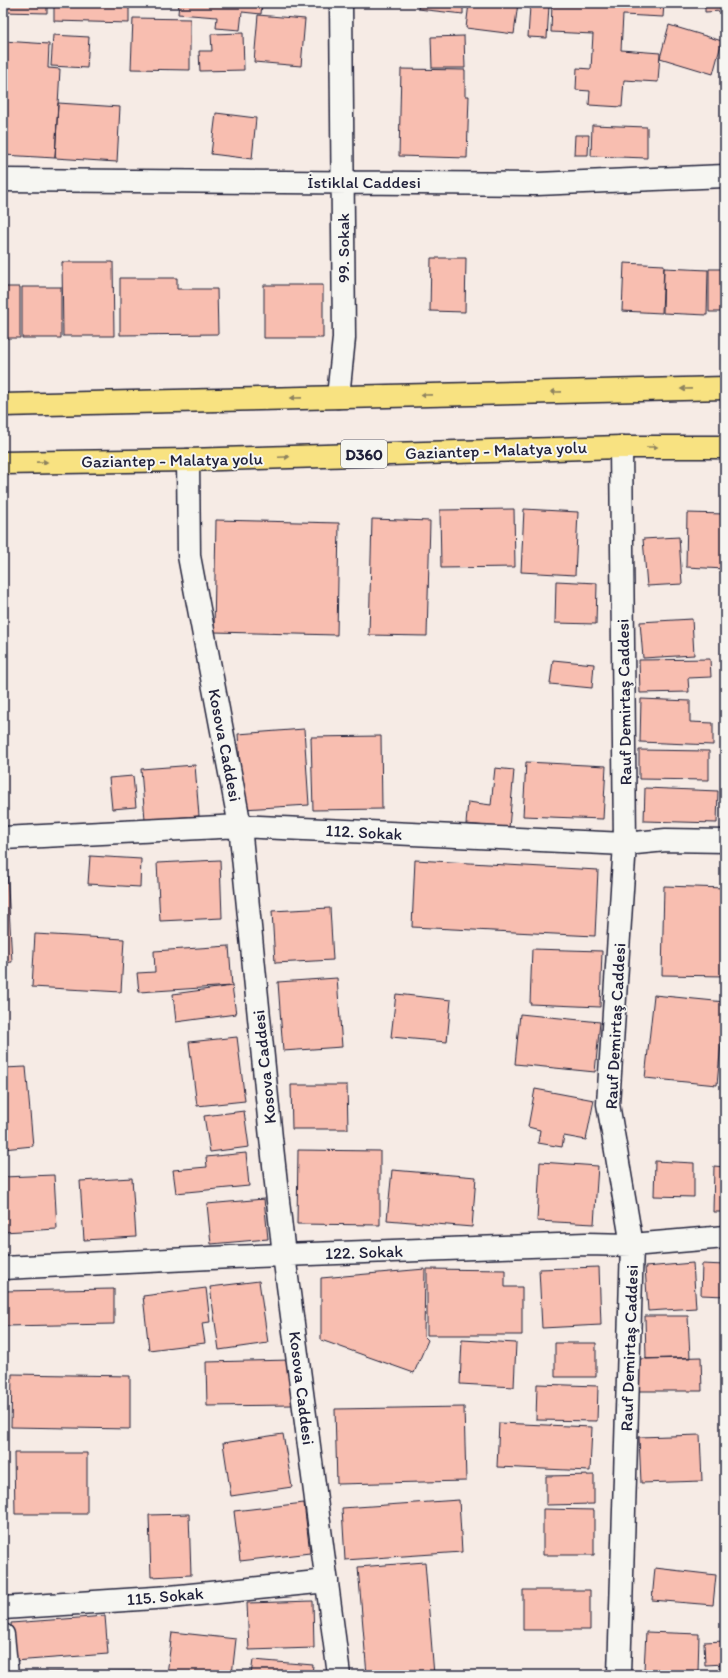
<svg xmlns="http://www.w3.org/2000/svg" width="728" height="1678" font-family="Itim,sans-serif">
<rect width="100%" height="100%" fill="#f6ebe5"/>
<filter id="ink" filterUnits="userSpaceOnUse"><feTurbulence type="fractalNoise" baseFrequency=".025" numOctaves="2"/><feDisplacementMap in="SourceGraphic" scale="8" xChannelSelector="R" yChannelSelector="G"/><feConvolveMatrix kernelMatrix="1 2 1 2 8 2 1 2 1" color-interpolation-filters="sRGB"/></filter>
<g filter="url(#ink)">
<path fill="#f8beb0" stroke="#22223b" d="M3,3H47V13L3,12Z
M54,3H129V23L54,21Z
M179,3H262L261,14L242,12L240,30L216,28L217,17L178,14Z
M419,3H463V14L418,9Z
M469,3H518L514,34L466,28Z
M552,3H664L663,17L623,15L621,50L660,53L658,82L624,80L622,107L589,105L590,91L576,90L577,68L591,69L593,34L551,32Z
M705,3H721L722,11L705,12Z
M530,6H549L547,38L528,37Z
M258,15L305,19L301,66L254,62Z
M133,18L190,19V70L131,69Z
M669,25L722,41L713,74L660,58Z
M243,33L244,70L200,71L199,51H212L211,34Z
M53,35L89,37L87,68L51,66Z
M464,36L465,68H432L431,37Z
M3,41L49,44L48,68L60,69L55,158L3,155Z
M401,69L465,70V96H469L467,158L399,156Z
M58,103L120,107L117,162L55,158Z
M216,113L256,118L252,159L211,154Z
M592,125L647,127V158L591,156Z
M575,135H589L588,155H574Z
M431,258H466L465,312L430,311Z
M62,262H113L114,336H63Z
M624,263L664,265L662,313L622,311Z
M664,268L708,270L707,315L663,313Z
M709,269H725V312H709Z
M120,278H177V289H217L218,334L120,335Z
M264,285H323V338H264Z
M3,287H20V338H3Z
M22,287H61V338H22Z
M514,509L515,567L441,568L440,510Z
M524,509L578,512L575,575L521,572Z
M687,513L725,514V569L686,567Z
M372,519L430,521L427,636L369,635Z
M216,520L339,523L337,635L214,632Z
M679,537L682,584L647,586L643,539Z
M556,581L597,583L596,624L555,623Z
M692,619L694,655L643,658L640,622Z
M710,659L711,677L688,678L689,692L640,693L639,660Z
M553,660L594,664L592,688L550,684Z
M641,699L690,701V722L713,723V745L640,742Z
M304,729L309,805L243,809L238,734Z
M381,736L382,809L313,810L311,737Z
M639,750L709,751V780L639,779Z
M526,762L606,766L603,819L523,816Z
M195,765L199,816L145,820L141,769Z
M495,768L514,770L509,828L466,824L468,802L491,805Z
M133,776L136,807L112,809L109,778Z
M645,788L718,791L717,823L644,821Z
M90,856L141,859L140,887L88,884Z
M220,860L222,918L160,921L157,863Z
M415,860L598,870L595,936L412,927Z
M3,870H7L12,962L3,963Z
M664,886L725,888V976L662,975Z
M330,908L333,960L275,963L272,911Z
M35,934L124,939L121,992L32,987Z
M229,946L232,986L139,992L137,973L155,972L154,951Z
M532,949L602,951L600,1007L530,1004Z
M337,978L342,1047L283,1051L278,982Z
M232,986L236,1014L176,1022L173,994Z
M396,994L451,1000L447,1042L391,1037Z
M654,995L725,1002L717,1085L645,1078Z
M520,1014L600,1022L595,1072L515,1064Z
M237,1037L245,1101L197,1106L189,1042Z
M26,1067L33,1146L3,1149V1068Z
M291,1085H347L348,1129H292Z
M535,1089L594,1100L586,1140L564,1136L562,1147L538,1143L540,1130L528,1127Z
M244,1111L249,1147L210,1152L204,1116Z
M298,1150L380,1151V1225L297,1224Z
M246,1153L249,1186L176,1193L173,1170L207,1167L206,1157Z
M655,1161L694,1163V1197L654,1196Z
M540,1162L598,1166L594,1224L537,1221Z
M714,1166L725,1167V1212H713Z
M392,1170L476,1177L472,1227L387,1220Z
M54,1175L57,1229L3,1232V1177Z
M132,1178L136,1237L84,1240L80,1181Z
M264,1199L268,1239L211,1244L207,1204Z
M693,1263L696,1308L648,1311L645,1267Z
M702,1264L725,1265V1296L701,1295Z
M599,1267L601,1325L542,1328L539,1269Z
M425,1269L424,1336L428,1340L414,1373L321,1340V1278Z
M427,1269L505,1270V1287H522V1335H427Z
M259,1281L268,1343L219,1350L210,1287Z
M206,1288L210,1322L202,1323L205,1343L149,1350L143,1296Z
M114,1289V1324L3,1326V1291Z
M645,1316H688L690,1358L646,1359Z
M462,1340L516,1343L514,1387L460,1384Z
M555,1343H596V1377H555Z
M701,1357L702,1391H638V1359Z
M291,1360L292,1405L207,1406L206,1362Z
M12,1374L130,1376V1429L11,1427Z
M537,1384L598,1386L597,1421L536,1420Z
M464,1407L466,1481L337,1484L335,1409Z
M499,1423L592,1427L590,1471L497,1467Z
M283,1434L292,1487L231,1496L223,1443Z
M700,1435L702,1481L641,1483L639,1437Z
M14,1453H87V1514H15Z
M594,1475V1504L546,1505V1476Z
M459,1500L462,1552L345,1560L342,1508Z
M304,1503L310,1553L240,1561L234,1511Z
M543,1509L594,1510V1555H543Z
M189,1514L191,1575L151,1577L149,1515Z
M425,1562L434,1675H367L358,1567Z
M655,1568L716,1575L713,1605L652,1600Z
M523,1590H590V1630H523Z
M313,1601L314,1648L249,1650L247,1603Z
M105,1616L108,1654L14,1661L11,1623Z
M172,1632L236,1639L232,1675H167Z
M646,1632L699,1634L698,1672L644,1670Z
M725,1641V1664L705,1665L704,1642Z
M253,1660L313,1665L312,1675H251Z
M719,1664H725V1675H720Z
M147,1671V1675H34V1672Z"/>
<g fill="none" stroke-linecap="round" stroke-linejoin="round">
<g stroke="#22223b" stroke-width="25">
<path id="minor" d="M3,180L537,184L725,176
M338,397L344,338L341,3
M188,460L189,556L240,826L271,1138L284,1255L339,1675
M3,838L240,826L625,844L666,840L725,841
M3,1268L231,1257L586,1244L632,1245L725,1237
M3,1608L170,1597L327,1581
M3,1635L7,1675
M619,1675L632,1245L608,1104L625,844L621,447"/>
</g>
<g stroke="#22223b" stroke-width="25">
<path id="highway" d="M3,405L725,388
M3,463L188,460L621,447H725"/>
</g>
<use href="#minor" stroke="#f6f6f2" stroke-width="22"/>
<use href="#highway" stroke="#f8e281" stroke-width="22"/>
</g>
<defs><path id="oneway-solid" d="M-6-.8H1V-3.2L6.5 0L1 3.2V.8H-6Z"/></defs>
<g fill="#8d825e">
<use href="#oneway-solid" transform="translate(686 389) rotate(179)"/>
<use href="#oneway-solid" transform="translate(556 392) rotate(179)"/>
<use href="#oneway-solid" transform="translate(426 395) rotate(179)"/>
<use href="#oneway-solid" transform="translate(296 398) rotate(179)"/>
<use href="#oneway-solid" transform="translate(652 447)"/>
<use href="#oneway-solid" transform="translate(284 457) rotate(-2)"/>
<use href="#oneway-solid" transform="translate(42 462) rotate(-1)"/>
</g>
</g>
<g text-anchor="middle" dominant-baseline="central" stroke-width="4" stroke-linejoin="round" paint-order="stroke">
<rect fill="#f6f6f2" stroke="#626272" stroke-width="1" x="341" y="440" width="46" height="28" rx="3"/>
<g font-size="16" font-weight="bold" fill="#22223b">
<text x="364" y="454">D360</text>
</g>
<g font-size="17" fill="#22223b" stroke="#f6f6f2">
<text x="364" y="182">İstiklal Caddesi</text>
<text transform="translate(343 248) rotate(-90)">99. Sokak</text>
<text transform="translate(496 450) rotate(-2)">Gaziantep - Malatya yolu</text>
<text transform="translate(172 460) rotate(-1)">Gaziantep - Malatya yolu</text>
<text transform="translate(624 702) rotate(-91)">Rauf Demirtaş Caddesi</text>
<text transform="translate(225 745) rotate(79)">Kosova Caddesi</text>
<text transform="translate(364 832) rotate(3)">112. Sokak</text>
<text transform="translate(615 1026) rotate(-87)">Rauf Demirtaş Caddesi</text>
<text transform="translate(264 1067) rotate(-96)">Kosova Caddesi</text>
<text transform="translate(364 1252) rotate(-2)">122. Sokak</text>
<text transform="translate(629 1348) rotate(-88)">Rauf Demirtaş Caddesi</text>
<text transform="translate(302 1388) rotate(83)">Kosova Caddesi</text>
<text transform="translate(165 1596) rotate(-5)">115. Sokak</text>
</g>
</g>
<rect width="728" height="1678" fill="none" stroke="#f6f6f2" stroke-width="16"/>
<rect x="8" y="8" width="712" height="1662" fill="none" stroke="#22223b" stroke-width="1.5" filter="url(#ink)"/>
</svg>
